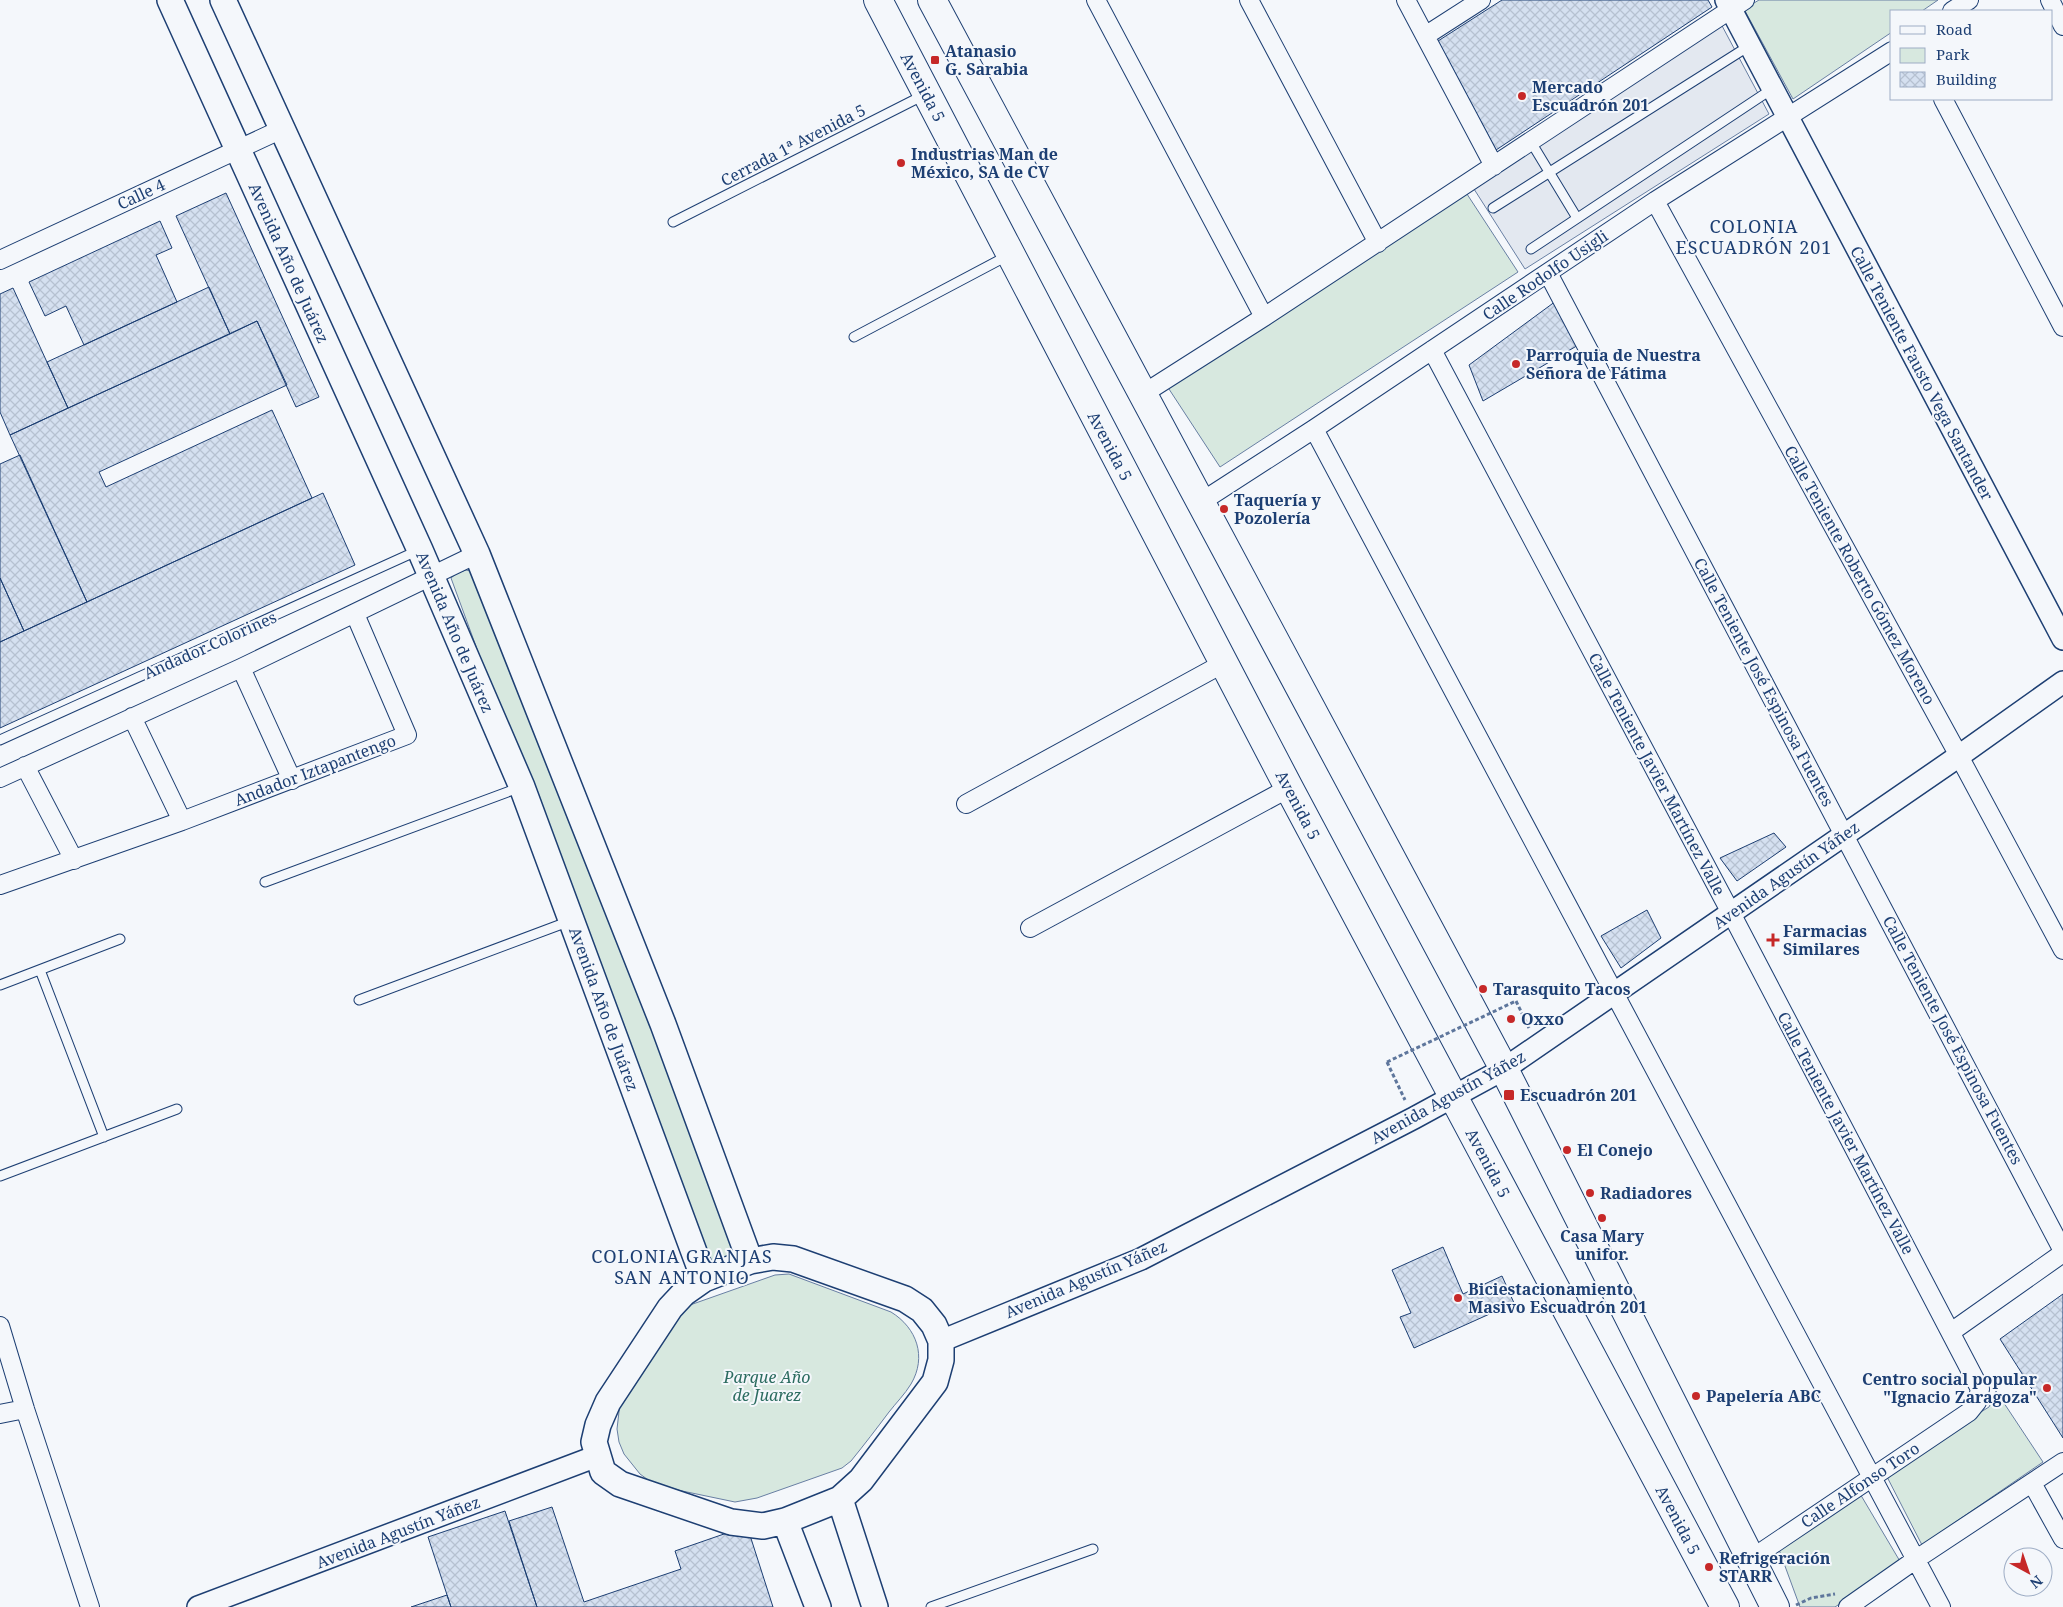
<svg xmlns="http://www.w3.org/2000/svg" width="2063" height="1607" font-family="'Noto Serif',serif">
<defs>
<pattern id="building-cross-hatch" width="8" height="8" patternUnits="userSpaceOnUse" patternTransform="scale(1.25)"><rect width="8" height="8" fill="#d5e0f0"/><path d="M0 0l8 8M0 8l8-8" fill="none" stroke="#b6c1d1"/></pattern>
</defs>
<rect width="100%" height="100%" fill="#f4f7fb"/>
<path fill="#d7e8df" stroke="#687fa3" d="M1759,0H1938L1922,11H1892V32L1793,99L1744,9Z
M1465,191L1518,272L1220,467L1167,386Z
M466,570L474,572L748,1255L705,1272L451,578L457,573Z
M789,1274L891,1312C917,1328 927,1357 911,1384C905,1394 896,1403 889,1412C877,1428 864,1445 851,1461L842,1468L757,1498L735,1502L663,1487L651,1482L640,1474L624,1454L619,1442L617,1429L620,1403L682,1310L690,1305L775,1275Z
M1996,1391L2043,1462L1922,1545L1884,1471L1989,1407Z
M1859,1492L1901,1563L1835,1607H1800L1778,1547Z"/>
<path fill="#e3e8f0" stroke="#687fa3" d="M1720,22L1769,114L1525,269L1474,189Z"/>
<path fill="url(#building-cross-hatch)" stroke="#1d3f73" d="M1502,0H1708L1712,7L1496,150L1438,41Z
M226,193L319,397L296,407L257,321L230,334L176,216Z
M160,221L172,248L156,255L177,302L84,345L66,306L45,316L29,282Z
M209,287L230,334L68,408L47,362Z
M13,288L68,408L10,435L0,412V294Z
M1556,301L1580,344L1483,401L1469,365Z
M257,321L287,385L99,472L106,487L272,410L312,498L87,602L10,435Z
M20,455L87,602L24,631L0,578V464Z
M323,493L355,565L0,728V642Z
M0,578L24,631L0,642Z
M1774,833L1786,847L1737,881L1720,858Z
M1647,910L1661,938L1621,968L1601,936Z
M1443,1247L1463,1294L1502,1276L1514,1303L1414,1348L1400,1317L1411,1313L1392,1270Z
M2063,1294V1438L2000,1339Z
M552,1507L584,1602L681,1569L675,1551L747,1526L773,1607H537L509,1521Z
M505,1511L537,1607H451L428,1537Z
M447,1595L451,1607H411Z"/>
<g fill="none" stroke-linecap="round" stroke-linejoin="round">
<g stroke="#1d3f73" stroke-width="11">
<path id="service" d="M1531,142L1577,218
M1493,208L1749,46
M673,222L924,95
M1531,249L1772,89
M854,337L1009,255
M0,740L419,550
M265,882L521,787
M40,970L104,1137
M0,985L120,939
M359,1000L570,921
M0,1176L177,1109
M931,1607L1093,1549"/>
</g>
<g stroke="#1d3f73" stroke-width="20">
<path id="minor" d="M1096,0L1264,317
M1249,0L1378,243
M1406,0L1494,166
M2050,0L2063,26
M1952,11L1969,0
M1425,36L1481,0
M1943,99L2063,327
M1655,201L1959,756L2063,950
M0,260L282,129
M1548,273L2063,1251
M1432,350L1731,913L1980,1389L1977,1402L1969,1412L1751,1559
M1143,394L1264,317L1745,0
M1314,429L1941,1607
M1201,502L1314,429L1655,201L1892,51
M241,668L292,780
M132,717L182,821
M25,766L74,860
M0,778L241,668L477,554
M966,804L1224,663
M0,885L182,821L407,735L355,614
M1030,928L1289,788
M0,1326L25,1409L90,1607
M1951,1332L2063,1253
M0,1414L25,1409
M2032,1483L2063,1539
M1848,1607L1915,1560L2063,1462"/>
</g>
<g stroke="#1d3f73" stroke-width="24">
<path id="tertiary" d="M1726,0L2063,639
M941,1341L1141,1259L1414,1118L1504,1069L1959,756L2063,682
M198,1607L597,1456"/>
</g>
<g stroke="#1d3f73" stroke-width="28">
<path id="secondary" d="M170,0L420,550L522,787L704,1279
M223,0L477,554L663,1024L750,1261
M773,1257L793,1259L905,1299L922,1310L934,1325L941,1341V1360L935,1382L861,1480L840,1499L785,1521L763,1526L731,1522L620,1484L603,1472L594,1442L598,1425L608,1402L670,1308L684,1293L704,1279L750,1261Z
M840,1499L875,1607
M785,1521L818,1607"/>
</g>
<g stroke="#1d3f73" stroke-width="30">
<path id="primary" d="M878,0L1289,788L1725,1607
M932,0L1504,1069L1775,1607"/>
</g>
<path stroke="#5e769c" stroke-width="3" stroke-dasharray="4 2.5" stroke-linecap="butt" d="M1516,1001L1529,1028
M1387,1062L1405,1100
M1796,1605L1811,1598L1835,1594"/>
<use href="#service" stroke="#f4f7fb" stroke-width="9"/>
<use href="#minor" stroke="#f4f7fb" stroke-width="18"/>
<use href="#tertiary" stroke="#f4f7fb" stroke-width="21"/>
<use href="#secondary" stroke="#f4f7fb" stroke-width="25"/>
<use href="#primary" stroke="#f4f7fb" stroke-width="28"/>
<path stroke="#5e769c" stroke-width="3" stroke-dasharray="4 2.5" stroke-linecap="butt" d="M1387,1062L1516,1001"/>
</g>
<g fill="#c62828" stroke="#f4f7fb" stroke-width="2">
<rect x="930" y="55" width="10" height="10" rx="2.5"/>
<circle cx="1522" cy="96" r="5"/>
<circle cx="901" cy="163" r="5"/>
<circle cx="1516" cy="364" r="5"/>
<circle cx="1224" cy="509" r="5"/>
<path d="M1770.5 932.5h5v5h5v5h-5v5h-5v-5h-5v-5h5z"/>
<circle cx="1483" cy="989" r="5"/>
<circle cx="1511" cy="1019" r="5"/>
<rect x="1503" y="1089" width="12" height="12" rx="2.5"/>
<circle cx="1567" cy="1150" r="5"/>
<circle cx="1590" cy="1193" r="5"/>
<circle cx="1602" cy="1218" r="5"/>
<circle cx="1458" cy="1298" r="5"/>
<circle cx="2047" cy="1388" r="5"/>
<circle cx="1696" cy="1396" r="5"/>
<circle cx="1709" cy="1567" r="5"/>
</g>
<g text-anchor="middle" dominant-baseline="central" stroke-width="4" stroke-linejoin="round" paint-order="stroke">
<g font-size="16" font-weight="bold" fill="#1d3f73" stroke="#f4f7fb" text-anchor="start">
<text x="945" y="51">Atanasio<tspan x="945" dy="18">G. Sarabia</tspan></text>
<text x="1532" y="87">Mercado<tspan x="1532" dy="18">Escuadrón 201</tspan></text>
<text x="911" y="154">Industrias Man de<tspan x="911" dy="18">México, SA de CV</tspan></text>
<text x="1526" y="355">Parroquia de Nuestra<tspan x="1526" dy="18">Señora de Fátima</tspan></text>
<text x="1234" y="500">Taquería y<tspan x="1234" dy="18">Pozolería</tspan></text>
<text x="1783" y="931">Farmacias<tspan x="1783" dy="18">Similares</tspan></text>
<text x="1493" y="989">Tarasquito Tacos</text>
<text x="1521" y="1019">Oxxo</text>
<text x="1520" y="1095">Escuadrón 201</text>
<text x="1577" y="1150">El Conejo</text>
<text x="1600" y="1193">Radiadores</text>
<text x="1602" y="1236" text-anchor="middle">Casa Mary<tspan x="1602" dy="18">unifor.</tspan></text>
<text x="1468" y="1289">Biciestacionamiento<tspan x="1468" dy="18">Masivo Escuadrón 201</tspan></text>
<text x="2037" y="1379" text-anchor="end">Centro social popular<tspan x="2037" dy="18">"Ignacio Zaragoza"</tspan></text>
<text x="1706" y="1396">Papelería ABC</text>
<text x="1719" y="1558">Refrigeración<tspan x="1719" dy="18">STARR</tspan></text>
</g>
<g font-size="16" fill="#1d3f73" stroke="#f4f7fb">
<text transform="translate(923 87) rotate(62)">Avenida 5</text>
<text transform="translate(793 145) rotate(-27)">Cerrada 1ª Avenida 5</text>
<text transform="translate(141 194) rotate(-25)">Calle 4</text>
<text transform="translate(289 263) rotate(66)">Avenida Año de Juárez</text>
<text transform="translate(1545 275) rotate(-34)">Calle Rodolfo Usigli</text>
<text transform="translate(1922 373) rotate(62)">Calle Teniente Fausto Vega Santander</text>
<text transform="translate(1110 446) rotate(62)">Avenida 5</text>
<text transform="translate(1860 575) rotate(61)">Calle Teniente Roberto Gómez Moreno</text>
<text transform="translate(455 632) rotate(67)">Avenida Año de Juárez</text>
<text transform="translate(210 645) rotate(-24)">Andador Colorines</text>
<text transform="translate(1764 682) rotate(62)">Calle Teniente José Espinosa Fuentes</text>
<text transform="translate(315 770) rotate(-21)">Andador Iztapantengo</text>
<text transform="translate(1657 774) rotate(62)">Calle Teniente Javier Martínez Valle</text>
<text transform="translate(1298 805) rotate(62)">Avenida 5</text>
<text transform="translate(1786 875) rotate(-35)">Avenida Agustín Yáñez</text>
<text transform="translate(604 1009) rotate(70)">Avenida Año de Juárez</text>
<text transform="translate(1953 1040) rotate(62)">Calle Teniente José Espinosa Fuentes</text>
<text transform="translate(1448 1097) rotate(-29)">Avenida Agustín Yáñez</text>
<text transform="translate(1846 1133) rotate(62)">Calle Teniente Javier Martínez Valle</text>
<text transform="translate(1488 1163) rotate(62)">Avenida 5</text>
<text transform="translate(1086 1279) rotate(-23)">Avenida Agustín Yáñez</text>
<text transform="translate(1860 1485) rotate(-34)">Calle Alfonso Toro</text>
<text transform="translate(1678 1520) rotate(62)">Avenida 5</text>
<text transform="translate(398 1532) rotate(-21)">Avenida Agustín Yáñez</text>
</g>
<g font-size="16" font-style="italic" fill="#2c6c60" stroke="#f4f7fb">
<text x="767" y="1377">Parque Año<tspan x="767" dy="18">de Juarez</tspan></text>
</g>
<g font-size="18" letter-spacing="1" fill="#1d3f73" stroke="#f4f7fb">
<text x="1754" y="226">COLONIA<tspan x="1754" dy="21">ESCUADRÓN 201</tspan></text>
<text x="682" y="1256">COLONIA GRANJAS<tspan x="682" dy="21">SAN ANTONIO</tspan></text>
</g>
</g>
<rect x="1890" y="10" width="162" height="90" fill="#f4f7fb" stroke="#9eadc5"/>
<rect x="1900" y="26" width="25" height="8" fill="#f4f7fb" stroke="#9eadc5"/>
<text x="1936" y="35" font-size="15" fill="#1d3f73">Road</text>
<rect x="1900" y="48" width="25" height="15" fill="#d7e8df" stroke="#9eadc5"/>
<text x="1936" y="60" font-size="15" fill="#1d3f73">Park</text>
<rect x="1900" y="72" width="25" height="15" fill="url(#building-cross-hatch)" stroke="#9eadc5"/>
<text x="1936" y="85" font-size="15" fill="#1d3f73">Building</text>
<g transform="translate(2028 1572) rotate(140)"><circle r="24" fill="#f4f7fb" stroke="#9eadc5"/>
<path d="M0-4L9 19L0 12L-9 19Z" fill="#c62828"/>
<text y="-8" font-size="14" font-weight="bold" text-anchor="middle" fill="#1d3f73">N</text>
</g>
</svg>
